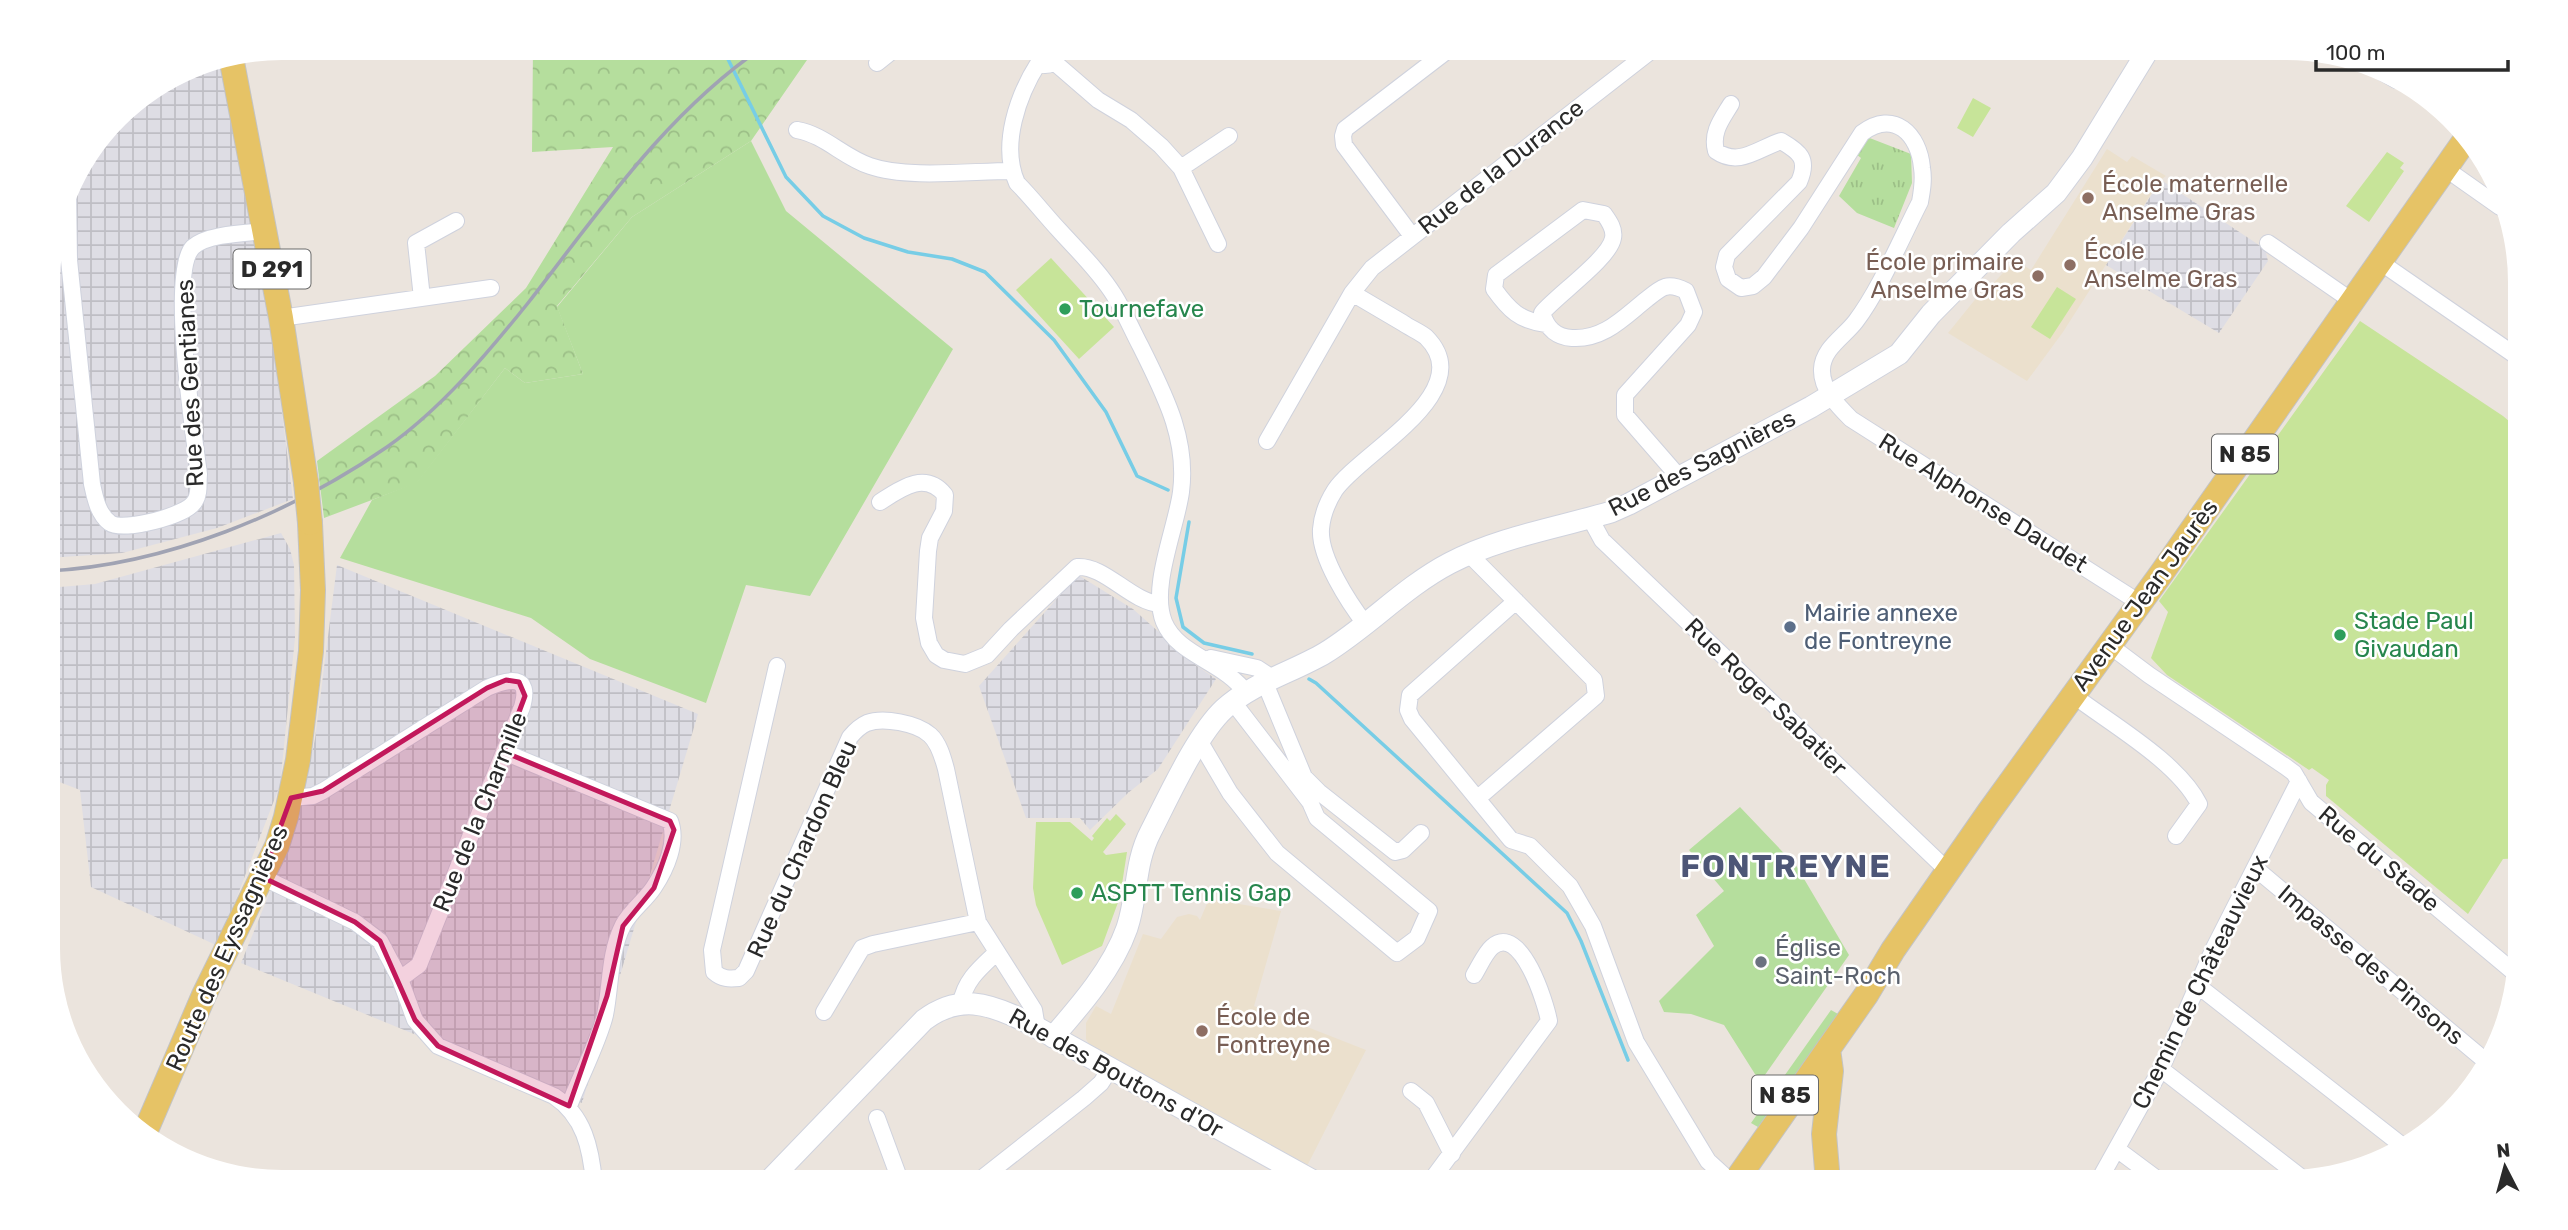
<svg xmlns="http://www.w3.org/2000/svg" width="2568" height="1230" font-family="Rubik,sans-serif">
<defs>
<pattern id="industrial-grid" width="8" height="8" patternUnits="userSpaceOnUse" patternTransform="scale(1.75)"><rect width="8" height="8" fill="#dedde4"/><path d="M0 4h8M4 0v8" fill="none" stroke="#bfbec4"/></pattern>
<pattern id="forest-crowns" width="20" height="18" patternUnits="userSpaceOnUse" patternTransform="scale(1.75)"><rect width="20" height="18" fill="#b5de9d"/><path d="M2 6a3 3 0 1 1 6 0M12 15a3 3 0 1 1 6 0" fill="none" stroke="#9cbf87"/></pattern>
<pattern id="park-tufts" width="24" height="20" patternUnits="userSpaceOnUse" patternTransform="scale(1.75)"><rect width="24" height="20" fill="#b5de9d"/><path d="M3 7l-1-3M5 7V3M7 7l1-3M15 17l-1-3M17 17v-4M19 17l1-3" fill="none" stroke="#9cbf87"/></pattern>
</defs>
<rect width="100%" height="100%" fill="#ebe4dd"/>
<path fill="url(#industrial-grid)" d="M219,60L230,103L274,352L293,499L217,528L122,553L48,558V266L71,178L127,106L192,65Z
M2161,180L2265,249L2268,261L2219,333L2106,265Z
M281,533L290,549L294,565L295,638L280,785L218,946L91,887L80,790L49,778L48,588L95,584Z
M337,565L698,714L582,1103L241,963L296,828L315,739Z
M1078,575L1133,609L1197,666L1216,679L1158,769L1128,793L1090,830L1080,818H1026L979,686Z"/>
<path fill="#ebe0cd" d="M2107,149L2127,162L2132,156L2166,176L2160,180L2063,332L2027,381L1948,333L1978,296L1980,297L1986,288L1988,289L2015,260L2031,270Z
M1209,899L1281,911L1254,1006L1366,1050L1307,1166L1091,1048L1086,1039V1023L1096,1006L1111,1014L1143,934L1161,939L1177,917L1189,914L1197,916L1200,920Z"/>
<path fill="#b5de9d" d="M751,141L786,211L953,349L810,596L746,585L706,703L590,659L531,618L340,558L372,500L417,482L505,368L525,383L583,374L557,307L632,217Z
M1740,807L1797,867L1849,955L1760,1082L1724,1025L1691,1014L1664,1012L1659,1001L1714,946L1696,915L1724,891L1689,850Z
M1831,1010L1838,1014L1758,1127L1751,1123Z"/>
<path fill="url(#forest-crowns)" d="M533,47H816L751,141L632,217L557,306L583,374L525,383L505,368L417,483L324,518L317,461L435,376L526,288L613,147L532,152Z"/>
<path fill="url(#park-tufts)" d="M1867,137L1911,154L1912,183L1894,228L1857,213L1839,196L1861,158L1856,154Z"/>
<path fill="#c7e499" d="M1973,98L1991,108L1973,137L1957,128Z
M2387,152L2404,163L2400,168L2404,171L2369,222L2346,206Z
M1051,258L1114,327L1079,359L1016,290Z
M2057,287L2076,299L2050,339L2031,327Z
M2360,321L2503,416L2516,427L2519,435L2520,858L2503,859L2468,914L2326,796V785L2329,780L2312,768L2309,770L2167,675L2151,658L2168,612L2159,601Z
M1116,814L1126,824L1103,852L1106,855L1127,852L1120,897L1102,946L1062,965L1036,905L1033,888L1036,822H1070L1092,841L1094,838L1092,836L1107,818L1110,821Z"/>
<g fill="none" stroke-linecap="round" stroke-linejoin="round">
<path stroke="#77cde6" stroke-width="3.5" d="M722,47L786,177L823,216L864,238L908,252L952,259L985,272L1054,340L1106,412L1137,476L1168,490
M1189,522L1176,598L1183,627L1204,643L1252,654
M1309,679L1316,683L1567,913L1581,941L1628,1060"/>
<g stroke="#cfd2dd" stroke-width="18">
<path id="minor" d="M1039,62C1018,95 1000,145 1017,183C1032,198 1045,215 1059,230C1078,251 1099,271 1114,295C1124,311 1132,330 1141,347C1164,394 1188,438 1181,492C1176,529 1150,587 1164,622C1178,656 1224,661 1247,694
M1054,62L1098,100L1131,120L1161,146L1181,168L1218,244
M877,63L897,47
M2368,64L2396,80
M1045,65C1055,65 1060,56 1055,47
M1731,104C1722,119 1711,132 1716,151C1739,167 1757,149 1781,141C1800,152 1809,159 1799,182L1727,255L1724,267L1728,279L1741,288L1753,286L1764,277L1801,228L1862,133C1894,109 1919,134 1922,168C1924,180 1922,191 1920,202C1901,239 1880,289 1856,321C1844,337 1823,348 1822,369C1821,389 1838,406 1851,419L2140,603
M797,130C825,135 843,157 870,166C907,179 971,171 1012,171
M1181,168L1229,136
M2446,169L2500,207
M68,190L69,260L92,484C95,498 98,514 110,523C123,532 187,516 195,501C200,493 198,483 199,474C194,437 169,270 193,247C207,234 246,233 265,231
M1412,236L1344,145L1343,136L1345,129L1452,47
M2268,243L2352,301
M2380,262L2519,358
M1352,293C1369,303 1386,313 1403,323C1410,328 1420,332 1426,337C1481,392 1361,452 1335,490C1328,501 1322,516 1321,529C1319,557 1349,603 1366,625
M422,298L416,243L456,221
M281,318L491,288
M1546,324C1520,321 1509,310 1494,289L1496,275L1583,210L1604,214C1609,221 1615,229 1613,238C1610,258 1557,295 1542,313C1547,328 1555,337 1572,338C1604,340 1624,317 1647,299C1652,295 1659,289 1665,287C1672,285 1680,288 1686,291L1694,312L1688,325L1625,395V415L1679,477
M2517,428L2519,420
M1267,441L1352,293L1372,268L1656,47
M880,502C900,489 925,470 945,495L944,511L930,538L928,551L924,618L929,643L936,655L944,660L965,664L987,655L1011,629L1077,567C1105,565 1131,602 1160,604
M1590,518L1602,540L1948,871
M1469,554L1594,680L1596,696L1478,798
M1516,601L1410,695L1408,710L1412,719L1511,840L1530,846L1570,886L1593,926L1636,1042L1708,1161L1731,1182
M2109,645L2149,675L2286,767L2294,773L2311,802L2516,974
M1211,658L1257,668L1274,679
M777,666L712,950L714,972C722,979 729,979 739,978L746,971L850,737C855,731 860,726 867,723C883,717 917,723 930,735C939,743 943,758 946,769L978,922L1034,1010L1037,1028
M1265,683L1304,777L1319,792L1395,852L1403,850L1421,833
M2073,695C2111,724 2178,762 2199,804L2176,836
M1200,742L1230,793L1277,853L1397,953L1417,938L1429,911L1317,818L1310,802L1233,702
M504,752L670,821C678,842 666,869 654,887C645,901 631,910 623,925C609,953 611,985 605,1015C599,1041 579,1079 569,1106
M291,798L313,796L323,791L487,688C508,679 532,673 522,707L419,965L400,979
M2255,868L2488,1063
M262,877L355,922L380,941L400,979L415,1020L438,1046L554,1096C584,1116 591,1148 594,1183
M2197,985L2404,1147
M961,1003C965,980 980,968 997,952
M824,1012L862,948L873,944L978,922
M2161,1069L2306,1181
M1411,1091L1426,1103L1452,1154
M877,1118L901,1183
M2118,1150L2161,1182
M1430,1182L1549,1021C1546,1004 1521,922 1492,947C1485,953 1479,967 1474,975
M2098,1182L2161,1069L2213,950L2299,781
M976,1183L1084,1098L1101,1083L1110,1069"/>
</g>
<g stroke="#cfd2dd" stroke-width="23">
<path id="secondary" d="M1053,1037C1081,1005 1113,968 1127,928C1138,895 1134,863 1151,831C1168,798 1197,734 1224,709C1252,683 1293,672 1325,653C1369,626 1404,587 1450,563C1500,537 1557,528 1611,512L1629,504L1811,407L1899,354L1931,314L2011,233L2056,193L2082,158L2150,47
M767,1183L924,1020C959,994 988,1003 1025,1021L1317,1183"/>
</g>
<g stroke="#c3c3c3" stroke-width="26">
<path id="primary" d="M231,57L281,318L306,482
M1828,1049L1831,1071L1824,1134L1828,1182
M146,1130L204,995L277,846L286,817L298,760L311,651L313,590L310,523
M1735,1182L1866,995L1893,950L1989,812L2161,574L2468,136"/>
</g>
<use href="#minor" stroke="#fff" stroke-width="16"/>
<use href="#secondary" stroke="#fff" stroke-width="21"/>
<use href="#primary" stroke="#e6c366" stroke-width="24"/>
<path stroke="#a0a3b3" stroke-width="3.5" d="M48,571C166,565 292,513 387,447C441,409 487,354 528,303C599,212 666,113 763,47"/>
<g stroke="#c3c3c3" stroke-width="26" stroke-linecap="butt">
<path id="primary-bridge" d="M306,482L310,523"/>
</g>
<use href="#primary-bridge" stroke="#e6c366" stroke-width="24"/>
</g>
<path fill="#c2185b" fill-opacity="0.2" stroke="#c2185b" stroke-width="5" stroke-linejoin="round" d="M506,680L519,682L525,696L504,752L670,821L674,830L654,888L623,926L607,996L569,1106L438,1046L415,1020L380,941L355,922L262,877L291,798L323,791L487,688Z"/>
<g fill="#8d6e63" stroke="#fff" stroke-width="2.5">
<circle cx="2088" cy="198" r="7"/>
<circle cx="2070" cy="265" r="7"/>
<circle cx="2038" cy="276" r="7"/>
<circle cx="1202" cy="1031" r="7"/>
</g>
<g fill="#2e9e5b" stroke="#fff" stroke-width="2.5">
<circle cx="1065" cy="309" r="7"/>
<circle cx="2340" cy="635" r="7"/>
<circle cx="1077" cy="893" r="7"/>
</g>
<circle fill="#5c6f8a" stroke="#fff" stroke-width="2.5" cx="1790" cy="627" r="7"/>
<circle fill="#6b7280" stroke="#fff" stroke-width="2.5" cx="1761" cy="962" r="7"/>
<g text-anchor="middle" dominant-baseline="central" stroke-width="5" stroke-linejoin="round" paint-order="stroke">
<g fill="#fff" stroke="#6a6a6a" stroke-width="2">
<rect x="233.5" y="249.5" width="77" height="39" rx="5"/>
<rect x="2212" y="434.5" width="66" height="39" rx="5"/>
<rect x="1752" y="1075.5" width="66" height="39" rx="5"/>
</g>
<g font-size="23" font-weight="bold" fill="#2a2a2a">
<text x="272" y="269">D 291</text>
<text x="2245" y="454">N 85</text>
<text x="1785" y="1095">N 85</text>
</g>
<g font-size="24" fill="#2a2a2a" stroke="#fff">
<text transform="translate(1501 167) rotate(-38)">Rue de la Durance</text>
<text transform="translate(190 383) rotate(-93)">Rue des Gentianes</text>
<text transform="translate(1702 463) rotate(-27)">Rue des Sagnières</text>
<text transform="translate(1983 503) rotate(32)">Rue Alphonse Daudet</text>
<text transform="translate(2145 595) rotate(-54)">Avenue Jean Jaurès</text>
<text transform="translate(1766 697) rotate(44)">Rue Roger Sabatier</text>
<text transform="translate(480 812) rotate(-68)">Rue de la Charmille</text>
<text transform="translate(802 849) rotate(-66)">Rue du Chardon Bleu</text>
<text transform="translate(2379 859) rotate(40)">Rue du Stade</text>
<text transform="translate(227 948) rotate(-66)">Route des Eyssagnières</text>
<text transform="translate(2371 965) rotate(40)">Impasse des Pinsons</text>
<text transform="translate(2200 982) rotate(-64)">Chemin de Châteauvieux</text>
<text transform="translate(1116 1073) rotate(29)">Rue des Boutons d'Or</text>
</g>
<g font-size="24" fill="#785e54" stroke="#fff" text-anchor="start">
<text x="2102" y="184">École maternelle<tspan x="2102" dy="28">Anselme Gras</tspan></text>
<text x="2084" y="251">École<tspan x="2084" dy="28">Anselme Gras</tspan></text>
<text x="2024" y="262" text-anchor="end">École primaire<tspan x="2024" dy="28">Anselme Gras</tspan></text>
<text x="1216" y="1017">École de<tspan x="1216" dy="28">Fontreyne</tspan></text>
</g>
<g font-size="24" fill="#27864d" stroke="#fff" text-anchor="start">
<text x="1079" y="309">Tournefave</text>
<text x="2354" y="621">Stade Paul<tspan x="2354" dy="28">Givaudan</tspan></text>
<text x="1091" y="893">ASPTT Tennis Gap</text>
</g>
<g font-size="24" fill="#4e5e75" stroke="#fff" text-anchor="start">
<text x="1804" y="613">Mairie annexe<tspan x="1804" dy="28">de Fontreyne</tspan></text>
</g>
<g font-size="24" fill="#5b616d" stroke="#fff" text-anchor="start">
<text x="1775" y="948">Église<tspan x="1775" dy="28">Saint-Roch</tspan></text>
</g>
<g font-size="32" font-weight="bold" letter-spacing="2" fill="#4d5677" stroke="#fff">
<text x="1786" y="866">FONTREYNE</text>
</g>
</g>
<path d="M0 0H2568V1230H0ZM282 60H2286A222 222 0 0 1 2508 282V948A222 222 0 0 1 2286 1170H282A222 222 0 0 1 60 948V282A222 222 0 0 1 282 60Z" fill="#fff" fill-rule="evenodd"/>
<g transform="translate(2505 1167) rotate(354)" stroke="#ffffff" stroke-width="5" paint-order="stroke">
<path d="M0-5L12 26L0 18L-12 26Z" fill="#2a2a2a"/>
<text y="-10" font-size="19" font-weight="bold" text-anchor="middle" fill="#2a2a2a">N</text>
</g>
<path d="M2316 60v10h192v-10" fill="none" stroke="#2a2a2a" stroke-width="3.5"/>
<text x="2326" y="60" font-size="21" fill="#2a2a2a" stroke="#ffffff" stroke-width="5" paint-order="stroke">100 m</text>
</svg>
